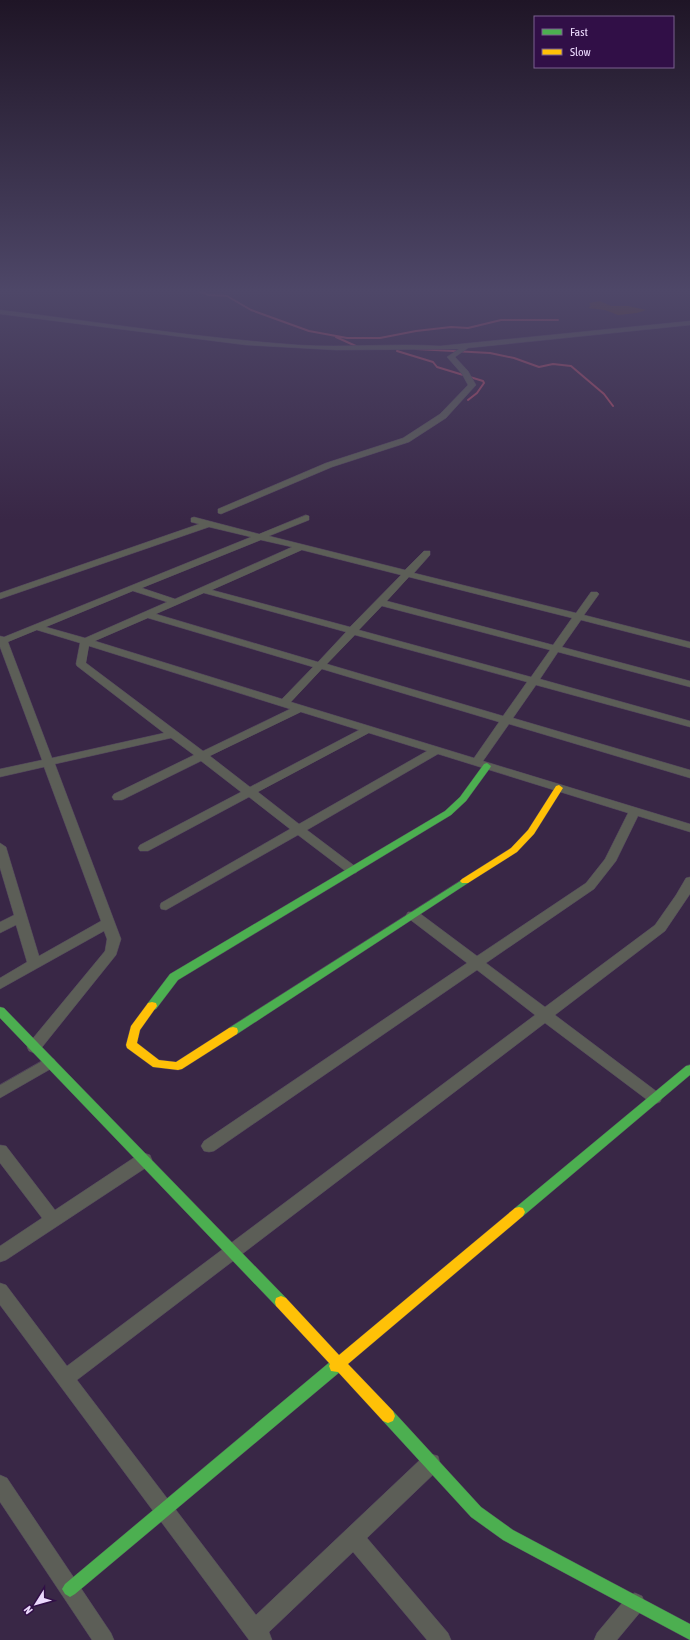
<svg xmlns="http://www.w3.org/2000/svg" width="690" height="1640" font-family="'Asap Condensed',sans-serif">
<rect width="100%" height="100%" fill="#392746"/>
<path fill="#623d10" d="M600,301L611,306H628L646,310L637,313L618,315L605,310L588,308L591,306L589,303Z"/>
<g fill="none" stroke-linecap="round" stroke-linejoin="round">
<path stroke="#ae4a64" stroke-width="2" d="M195,290L209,295L227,296L251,310L309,331L347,338H380L416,331L451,327L468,328L501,320H558
M336,337L358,347
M384,349H400
M416,349L490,353L514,358L539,367L553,364L571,366L604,394L613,406
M397,351L433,362L437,367L483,381L484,383L477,393L468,400"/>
<g stroke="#51425d" stroke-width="1">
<path id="street" d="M0,310C99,322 198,338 298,345C345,348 393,343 440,346L690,321V325L468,348L455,357L468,371L476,385L446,418L409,442L332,467L221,514L218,513V509L326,463L403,438L440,414L468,385L462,374L447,357L459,349L336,350L246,345L0,314Z
M306,515L309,516V520L269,536L405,570L424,551H430V555L414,573L576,613L591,592H597L599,594L584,615L690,642V648L581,620L562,647L690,681V687L558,652L540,679L690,721V727L536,685L513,718L690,770V778L509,724L483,761L690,824V832L638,816L616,861L594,889L486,963L545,1007L655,925L676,895L686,878L690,877V894L665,931L555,1015L660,1094L662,1098L660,1102L655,1104L650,1102L545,1023L77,1380L256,1615L424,1456L431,1454L438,1456L440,1463L438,1470L367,1538L448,1633L451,1640H427L353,1552L269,1632L272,1640H249L0,1305V1283L6,1285L67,1366L535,1015L477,970L214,1151L209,1152L204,1151L201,1146L204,1141L467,963L408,918L406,915L408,912H418L477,956L586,883L605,859L628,813L438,754L307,830L356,867L358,870L356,873H348L298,835L166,910L161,909L160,906L161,903L290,829L249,797L148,851H140L138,848L140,845L241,792L201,761L122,800H114L112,797L114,794L194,755L171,738L55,764L121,939L116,955L39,1051L34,1053L29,1051L27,1047L29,1043L105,951L107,939L104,931L0,989V978L27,962L16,925L0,933V922L14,915L0,868V843L6,847L39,956L101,921L44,767L0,777V769L42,760L0,647V636L4,637L251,537L209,527L0,599V593L199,524L191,522V518L194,517L259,534ZM261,540L292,547L175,599L142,588ZM302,550L401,575L350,627L212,590ZM409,577L572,618L553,645L387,601ZM133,591L167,602L85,638L46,627ZM204,593L346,632L318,662L156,614ZM382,606L550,650L531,677L359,630ZM148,618L313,667L282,699L95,641ZM37,630L80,643L76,664L77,666L164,733L52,758L8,642ZM355,635L527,682L503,716L327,664ZM89,646L290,709L203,751L86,663ZM322,669L499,722L474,758L291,702ZM301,712L359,730L250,787L210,756ZM369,733L427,751L299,824L258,792Z
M49,1057L54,1059L56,1063L54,1067L0,1098V1085Z
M0,1145L6,1146L55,1210L138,1155L144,1153L150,1155L152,1160L150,1165L6,1260L0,1262V1246L42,1218L0,1163Z
M0,1475L7,1478L111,1633L114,1640H92L0,1502Z
M635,1593L642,1596L645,1603L642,1610L617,1640H594L597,1633L628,1596Z"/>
</g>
<g stroke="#51425d" stroke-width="1">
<path id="fast" d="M487,763L491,766L490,768L466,801L451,815L178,980L156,1009L152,1010L148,1009L147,1006L148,1003L170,974L445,811L460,797L484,764Z
M465,878L470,881L468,883L237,1034L233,1035L229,1034L228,1031L229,1028Z
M0,1007L4,1008L286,1298L287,1302L286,1306L281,1308L276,1306L0,1018Z
M690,1065V1075L523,1216L519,1217L515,1216L513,1212L515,1208L686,1066Z
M336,1360L341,1361L343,1366L341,1371L75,1594L70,1597L65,1594L62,1589L65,1584L331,1361Z
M388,1409L393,1411L481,1507L513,1530L690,1624V1640L503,1540L471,1517L383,1421L381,1416L383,1411Z"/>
</g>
<g stroke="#51425d" stroke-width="1">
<path id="slow" d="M559,785L563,788L534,834L517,852L468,883H462L460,881L462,879L511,848L528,830L556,786Z
M152,1002L156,1003L157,1006L140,1030L137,1043L159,1060L176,1062L229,1028L233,1027L237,1028L238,1031L237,1034L182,1069L178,1070L153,1067L127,1048L126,1045L131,1026L148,1003Z
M519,1207L523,1208L525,1212L523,1216L348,1364L393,1411L395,1416L393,1421L388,1423L383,1421L338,1372L331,1371L329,1366L330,1364L276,1306L275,1302L276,1298L281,1296L286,1298L339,1355L515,1208Z"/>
</g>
<use href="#street" fill="#5c5e57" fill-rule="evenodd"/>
<use href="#fast" fill="#4caf50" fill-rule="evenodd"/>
<use href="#slow" fill="#ffc107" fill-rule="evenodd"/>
</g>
<linearGradient id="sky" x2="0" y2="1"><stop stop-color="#1f1526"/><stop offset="0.56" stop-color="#4e4768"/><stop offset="1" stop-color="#4e4768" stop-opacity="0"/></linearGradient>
<rect width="690" height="520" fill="url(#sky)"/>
<rect x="534" y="16" width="140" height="52" fill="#310f47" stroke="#7b608f"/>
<rect x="542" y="29" width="20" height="6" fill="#4caf50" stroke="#7b608f"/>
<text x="570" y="36" font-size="12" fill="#ebd9fc">Fast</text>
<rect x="542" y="49" width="20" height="6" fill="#ffc107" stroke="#7b608f"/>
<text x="570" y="56" font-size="12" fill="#ebd9fc">Slow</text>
<g transform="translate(36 1604) rotate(233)" stroke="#310f47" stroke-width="3" paint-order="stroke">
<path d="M0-3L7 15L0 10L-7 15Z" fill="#ebd9fc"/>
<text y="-6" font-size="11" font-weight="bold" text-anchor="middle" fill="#ebd9fc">N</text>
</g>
</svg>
